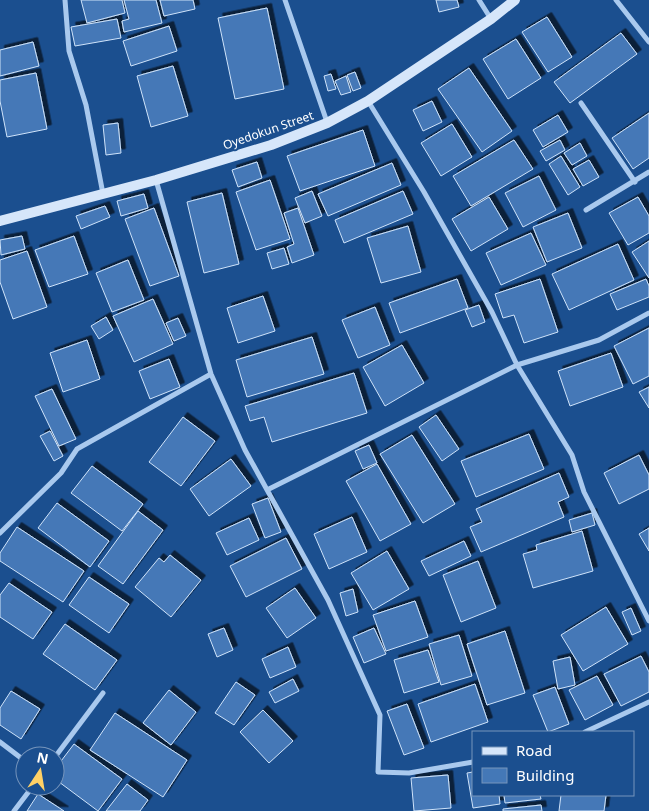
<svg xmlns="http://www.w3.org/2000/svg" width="649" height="811" font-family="'Noto Sans',sans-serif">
<defs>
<filter id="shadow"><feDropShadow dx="4.5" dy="-4.5" stdDeviation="0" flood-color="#0009"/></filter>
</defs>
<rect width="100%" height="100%" fill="#1b4f8f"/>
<path fill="#4478b7" stroke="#cfe3fa" filter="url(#shadow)" d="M81,0H122L125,13L87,23Z
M124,0H156L162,23L124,32L122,21L129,19Z
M160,0H193L195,9L164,16Z
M436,0H457L459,7L439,12Z
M267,8L284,89L235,99L218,18Z
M547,17L572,57L548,72L522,32Z
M117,19L121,38L75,46L71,27Z
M169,26L177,51L131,66L123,41Z
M621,33L637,54L570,103L554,82Z
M516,39L541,78L508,99L483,59Z
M33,42L39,66L0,76V50Z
M173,66L188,116L151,127L137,76Z
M469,68L512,131L482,152L438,89Z
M355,72L361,88L353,91L347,75Z
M36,73L47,129L7,137L0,101V80Z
M331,74L336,89L328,91L324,76Z
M346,76L351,92L341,95L335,81Z
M432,101L442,122L423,131L413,110Z
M649,113V158L633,169L612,138Z
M558,115L568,132L543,147L533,130Z
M118,123L121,153L106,155L103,125Z
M452,124L472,157L441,176L421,143Z
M363,130L375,166L300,191L287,156Z
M514,140L533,169L471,206L453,176Z
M560,140L565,150L546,161L540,151Z
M580,143L587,156L572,165L564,153Z
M561,156L580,187L568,195L549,164Z
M589,160L599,177L583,186L573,169Z
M257,162L262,178L238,187L232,170Z
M392,163L401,185L328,216L318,194Z
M539,176L556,210L523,227L505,193Z
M270,180L290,239L256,250L236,192Z
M312,191L322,216L305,223L295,198Z
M403,191L413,214L344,243L335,220Z
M222,193L239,264L204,273L187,202Z
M144,194L148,208L121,216L117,201Z
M489,197L508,229L471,251L452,219Z
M638,197L649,216V233L628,245L609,213Z
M105,206L110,217L81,229L76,216Z
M154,208L179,276L150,286L125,219Z
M298,208L314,255L292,263L287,247L294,244L284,213Z
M568,213L582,248L547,262L533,227Z
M408,226L421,272L381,283L367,238Z
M531,233L546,265L501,285L486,253Z
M22,236L25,249L1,255L0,240Z
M74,236L88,274L49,287L35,250Z
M649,241V278L632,252Z
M618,244L634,280L569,310L552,274Z
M284,248L289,264L272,269L267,253Z
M27,251L47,307L13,319L0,282V260Z
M128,260L144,300L112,312L96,273Z
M457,279L468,308L400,333L389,303Z
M540,279L558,332L524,343L514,315L503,318L495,294Z
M646,279L649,286V297L617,310L610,294Z
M263,296L275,331L238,343L227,308Z
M153,299L173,344L134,362L113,316Z
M479,305L485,322L472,327L465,310Z
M375,307L390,345L358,358L342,320Z
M106,317L113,330L99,339L91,326Z
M178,318L186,336L174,341L166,323Z
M649,328V376L633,384L614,346Z
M312,337L324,374L247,397L236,360Z
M87,340L100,379L63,392L50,353Z
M402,345L424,383L385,406L363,367Z
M611,353L623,387L570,406L558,371Z
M169,359L180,387L150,399L139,371Z
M354,373L367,413L272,442L264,417L250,421L245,406Z
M649,387V408L639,392Z
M52,389L76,439L59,446L35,396Z
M436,415L459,449L442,461L419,427Z
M183,417L215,441L181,486L149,462Z
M50,431L63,456L54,461L40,436Z
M529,434L544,469L476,497L461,461Z
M412,435L455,504L423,523L380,454Z
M369,445L377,463L363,469L355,451Z
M639,455L649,475V489L619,504L604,473Z
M231,459L251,486L209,516L190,489Z
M377,464L411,524L380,541L346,481Z
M92,466L143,504L122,531L71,493Z
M559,473L569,497L558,502L564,517L481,552L470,527L482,522L476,509Z
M268,498L281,532L265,538L252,504Z
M57,503L109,541L90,567L38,528Z
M138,511L163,530L123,584L98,566Z
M592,513L595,525L572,532L569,520Z
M352,517L367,552L329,569L314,534Z
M249,518L259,540L227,555L216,533Z
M17,527L84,571L63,602L0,561V553Z
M649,528V551L639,534Z
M582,531L593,571L533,588L523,554L537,550L536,545Z
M286,538L302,569L246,597L230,566Z
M464,541L471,556L429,576L421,561Z
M387,551L409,589L373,610L351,573Z
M170,555L201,580L171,617L135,587L159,558L164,562Z
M478,561L496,608L461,622L443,575Z
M89,577L129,604L109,633L69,605Z
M9,583L52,612L33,639L0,617V595Z
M295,588L316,618L287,638L266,608Z
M353,589L358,612L346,616L340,593Z
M415,601L428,637L386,651L373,615Z
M606,607L628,644L583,671L561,635Z
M631,608L641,631L632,635L622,612Z
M65,624L117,660L95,690L43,654Z
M224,628L233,650L217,657L208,634Z
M374,628L386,654L364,663L353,637Z
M505,631L525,693L487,705L467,644Z
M459,635L472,676L441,685L429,644Z
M288,647L296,667L270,678L262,659Z
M428,650L439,682L404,693L394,660Z
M641,656L649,672V692L621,706L604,674Z
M570,657L575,685L558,689L553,661Z
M597,676L613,705L585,720L569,690Z
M293,679L299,691L275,703L269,692Z
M236,682L255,695L234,725L215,713Z
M475,684L488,722L431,742L418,704Z
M555,687L569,724L548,732L533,695Z
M169,690L196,712L171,745L143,723Z
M11,691L40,709L21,739L0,725V708Z
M407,704L424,748L404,755L387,711Z
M263,710L293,741L269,763L240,732Z
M115,713L187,760L163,797L90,750Z
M74,744L122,779L98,811L55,779V769Z
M473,772V795H499L500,804L473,808L467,773Z
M448,775L451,808L414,811L411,778Z
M127,784L148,800L140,811H106Z
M38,794L64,811H27Z
M504,795H540L541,799L505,803Z
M561,795H606L604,811H559Z
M541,805L542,811H503V809Z"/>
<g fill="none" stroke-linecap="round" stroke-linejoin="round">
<path stroke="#a9c9ee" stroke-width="5" d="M65,0L69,51L86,105L103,194
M285,0L327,122
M479,0L491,19
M616,0L649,42
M368,101L424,192L492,312L517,365L572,455L584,492L649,621
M581,103L635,182
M156,180L211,374L245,450L328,600L380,715L378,772L409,773L473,762
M586,210L649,172
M267,490L517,365L599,340L649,313
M0,533L61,473L77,449L211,374
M585,732L649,702
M0,742L25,761
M55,757L103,693
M14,811L33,786"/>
<path stroke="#d6e6fa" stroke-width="10" d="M0,221L156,180L271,145L327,123L368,101L491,19L515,0"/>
</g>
<g text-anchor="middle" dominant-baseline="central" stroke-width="4" stroke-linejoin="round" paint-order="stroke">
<g font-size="12" fill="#fff" stroke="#1b4f8f">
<text transform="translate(268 130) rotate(-19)">Oyedokun Street</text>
</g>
</g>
<rect x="472" y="731" width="162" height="65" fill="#1b4f8f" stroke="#7695bc"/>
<rect x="482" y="747" width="25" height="8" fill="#d6e6fa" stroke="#7695bc"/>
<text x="516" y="756" font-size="15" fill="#ffffff">Road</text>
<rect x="482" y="768" width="25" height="15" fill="#4478b7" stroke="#7695bc"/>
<text x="516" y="781" font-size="15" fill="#ffffff">Building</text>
<g transform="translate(40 771) rotate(12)"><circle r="24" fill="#1b4f8f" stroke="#7695bc"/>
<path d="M0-4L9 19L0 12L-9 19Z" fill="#ffd166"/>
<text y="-8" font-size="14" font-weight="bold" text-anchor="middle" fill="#ffffff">N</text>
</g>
</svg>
